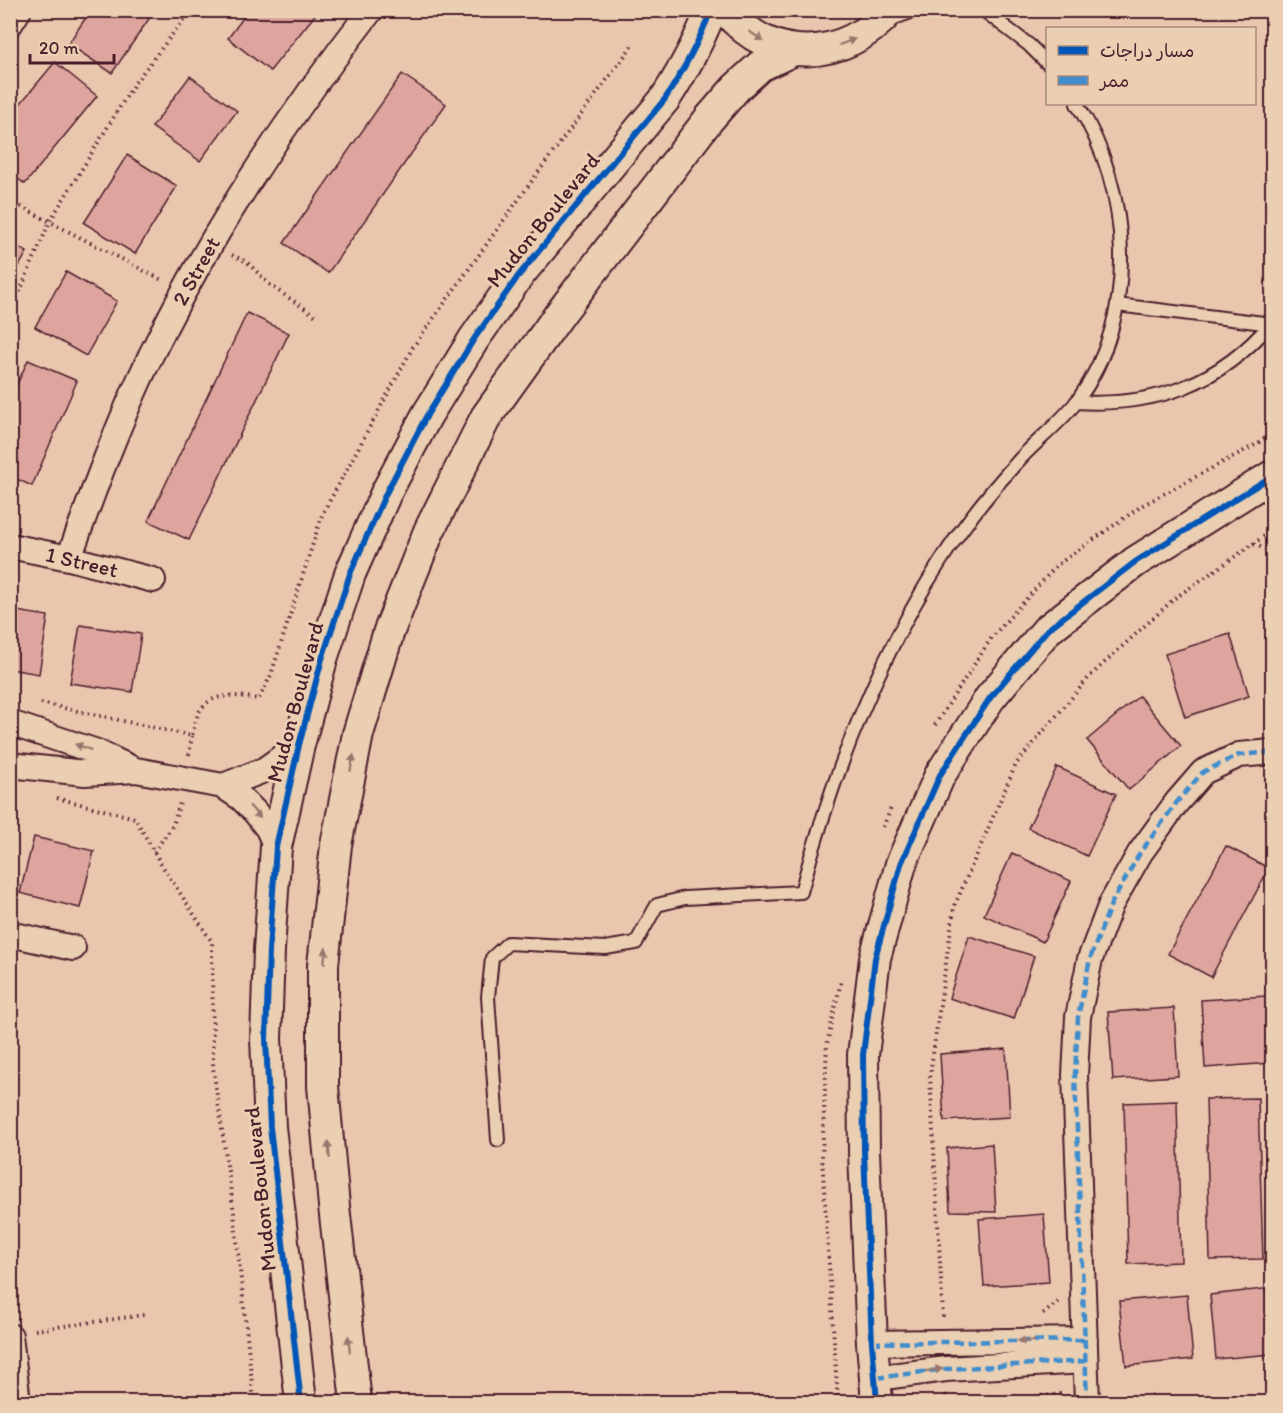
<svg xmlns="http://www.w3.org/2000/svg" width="1283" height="1413" font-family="Itim,'Playpen Sans Arabic',sans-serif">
<rect width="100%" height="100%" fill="#ebc6af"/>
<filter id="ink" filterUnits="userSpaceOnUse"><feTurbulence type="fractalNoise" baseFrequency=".0167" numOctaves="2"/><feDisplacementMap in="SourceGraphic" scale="12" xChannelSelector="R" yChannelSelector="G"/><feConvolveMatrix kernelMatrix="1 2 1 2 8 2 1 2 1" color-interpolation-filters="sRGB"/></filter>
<g filter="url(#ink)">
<path fill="#dea59e" stroke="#4a1f2b" stroke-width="1.5" d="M91,10H155L112,73L68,44Z
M249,10H319L270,71L228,38Z
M55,62L97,96L25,184L10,173V116Z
M402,74L446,104L328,273L284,243Z
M190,76L237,111L200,161L152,127Z
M127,155L177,186L135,254L84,223Z
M10,243L27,252L10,282Z
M66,272L117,301L86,356L35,327Z
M247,313L289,333L189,540L148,521Z
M28,360L77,381L32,486L10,476V400Z
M10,610L48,616L39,674L10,669Z
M80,625L141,634L132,692L70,683Z
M1230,634L1249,696L1185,717L1165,654Z
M1139,696L1181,746L1129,790L1087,740Z
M1057,767L1116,794L1087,856L1028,828Z
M34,837L94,851L80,908L20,893Z
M1226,846L1269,868L1211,977L1168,954Z
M1012,853L1071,881L1043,942L984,915Z
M969,936L1034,956L1014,1019L949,998Z
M1267,996L1271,1063L1205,1068L1201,1000Z
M1174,1008L1178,1076L1113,1080L1108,1012Z
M1006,1049L1010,1117L944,1121L940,1054Z
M1258,1098L1263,1259L1210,1260L1206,1099Z
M1177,1101L1181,1262L1128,1264L1124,1103Z
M992,1144L996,1212L950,1211L947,1148Z
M1044,1214L1049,1282L984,1286L979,1219Z
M1272,1288V1354L1216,1359L1210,1295Z
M1187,1295L1193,1359L1126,1366L1119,1301Z"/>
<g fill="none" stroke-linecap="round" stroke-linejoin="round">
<g stroke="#4a1f2b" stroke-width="16">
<path id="service" d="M983,10L1029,45L1048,64
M891,19L917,10
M1117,305L1272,324
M1076,402C1155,407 1220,384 1272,322
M498,1140L488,997L492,958L508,943L605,948L636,943L657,905L685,898L801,892C832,776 875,664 940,562C963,526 991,490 1021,458C1039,439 1062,421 1078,400C1139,315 1132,190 1077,104"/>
</g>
<g stroke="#4a1f2b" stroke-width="28">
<path id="minor" d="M10,24L19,10
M10,546L69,558L153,580
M69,558C94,489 119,421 151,355C211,232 286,119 371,10
M10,723L97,752L131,768
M10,765L85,773L136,770L223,786L241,798L255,812L268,829L276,847
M223,786L264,770L299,745
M10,934L73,948
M10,1336L18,1402
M872,1343L1085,1340
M876,1378L946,1369L1085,1361
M1087,1402L1075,1075L1078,1017L1090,959L1111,904L1140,853L1177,802L1203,772L1239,755L1272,752"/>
</g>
<g stroke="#4a1f2b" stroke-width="34">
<path id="tertiary" d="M726,10C771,66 845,62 890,10
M301,1402L270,1127L266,1039L269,950L276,847L299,745L322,659L350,574L386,493L427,415L474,339L519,275L665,99C683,71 699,42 711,10
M356,1402L334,1206L323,1086V965L336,845L358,734L389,631L429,531L486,417L559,315L709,119L736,88L760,66L794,50
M877,1402L872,1343L864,1152L863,1055L875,958L901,864L940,775L990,698L1047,630L1135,562L1272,476"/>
</g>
<path stroke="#4a1f2b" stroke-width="4" stroke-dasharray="1.5 4.5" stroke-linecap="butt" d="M10,201L162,280
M232,255L247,262L271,286L316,316
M10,314L50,221L134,84L191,10
M1253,544L1272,531
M41,703L192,736C194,728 196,716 201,709C214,691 240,696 259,699L271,675L322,515L413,347L534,178L632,46
M935,725L992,637L1057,565L1143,505L1255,445L1272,433
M189,755L192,736
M57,798L135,818L161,864L212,942L213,1067L234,1213L254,1402
M883,827L892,806
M154,852L173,825L180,803
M1043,1314L1058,1302
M943,1317L930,1075L954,907L1016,764L1090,676L1175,598L1253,544L1272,552
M35,1330L144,1315
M946,1394L947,1402
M838,1402L822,1157L827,1044L841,981
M988,1402L1062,1394"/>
<use href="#service" stroke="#ebcfb2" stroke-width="12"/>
<use href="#minor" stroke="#ebcfb2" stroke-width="24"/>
<use href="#tertiary" stroke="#ebcfb2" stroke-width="30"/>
<path stroke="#418dcd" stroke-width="4.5" stroke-dasharray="9 4.5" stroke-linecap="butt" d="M872,1343L1085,1340
M876,1378L946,1369L1085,1361
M1087,1402L1075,1075L1078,1017L1090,959L1111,904L1140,853L1177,802L1203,772L1239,755L1272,752"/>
<g stroke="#ebcfb2" stroke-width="10">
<path id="cycleway" d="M301,1402L270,1127L266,1039L269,950L276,847L299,745L322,659L350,574L386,493L427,415L474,339L519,275L665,99C683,71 699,42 711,10
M877,1402L872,1343L864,1152L863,1055L875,958L901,864L940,775L990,698L1047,630L1135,562L1272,476"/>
</g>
<use href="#cycleway" stroke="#0057b8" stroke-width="6"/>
</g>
<defs><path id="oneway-solid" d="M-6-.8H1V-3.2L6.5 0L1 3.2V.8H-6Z" transform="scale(1.5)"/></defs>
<g fill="#9a776e">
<use href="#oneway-solid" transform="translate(756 36) rotate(33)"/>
<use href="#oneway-solid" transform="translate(847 42) rotate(-21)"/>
<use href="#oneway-solid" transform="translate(83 747) rotate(-160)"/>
<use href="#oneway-solid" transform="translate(352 763) rotate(-79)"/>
<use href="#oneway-solid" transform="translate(255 812) rotate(49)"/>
<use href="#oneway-solid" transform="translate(325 956) rotate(-84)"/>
<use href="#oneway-solid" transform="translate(329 1150) rotate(-95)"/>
<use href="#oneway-solid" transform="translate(1026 1341) rotate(180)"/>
<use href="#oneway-solid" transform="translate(349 1344) rotate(-96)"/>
<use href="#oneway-solid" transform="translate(934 1370) rotate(-7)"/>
</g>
</g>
<g text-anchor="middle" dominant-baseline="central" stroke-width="6" stroke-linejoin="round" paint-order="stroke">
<g font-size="22" fill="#4a1f2b" stroke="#ebcfb2">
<text transform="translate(543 220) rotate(-51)">Mudon Boulevard</text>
<text transform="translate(196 271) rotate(-61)">2 Street</text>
<text transform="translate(82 562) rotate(13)">1 Street</text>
<text transform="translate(295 702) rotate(-75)">Mudon Boulevard</text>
<text transform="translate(260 1189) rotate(-96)">Mudon Boulevard</text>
</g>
</g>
<rect width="1283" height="1413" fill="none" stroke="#ebcfb2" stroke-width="36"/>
<rect x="18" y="18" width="1247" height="1377" fill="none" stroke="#4a1f2b" stroke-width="2" filter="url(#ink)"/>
<rect x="1046" y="27" width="210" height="78" fill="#ebcfb2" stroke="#ab897c" stroke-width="1.5"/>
<rect x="1058" y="46" width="30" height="9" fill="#0057b8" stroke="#ab897c" stroke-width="1.5"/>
<text x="1100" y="57" font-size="18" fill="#4a1f2b">مسار دراجات</text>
<rect x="1058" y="76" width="30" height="9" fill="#418dcd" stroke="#ab897c" stroke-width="1.5"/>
<text x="1100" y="87" font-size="18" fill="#4a1f2b">ممر</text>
<path d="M30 54v9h84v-9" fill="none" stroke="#4a1f2b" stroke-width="3"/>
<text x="39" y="54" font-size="18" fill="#4a1f2b" stroke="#ebcfb2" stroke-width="4.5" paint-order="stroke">20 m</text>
</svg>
